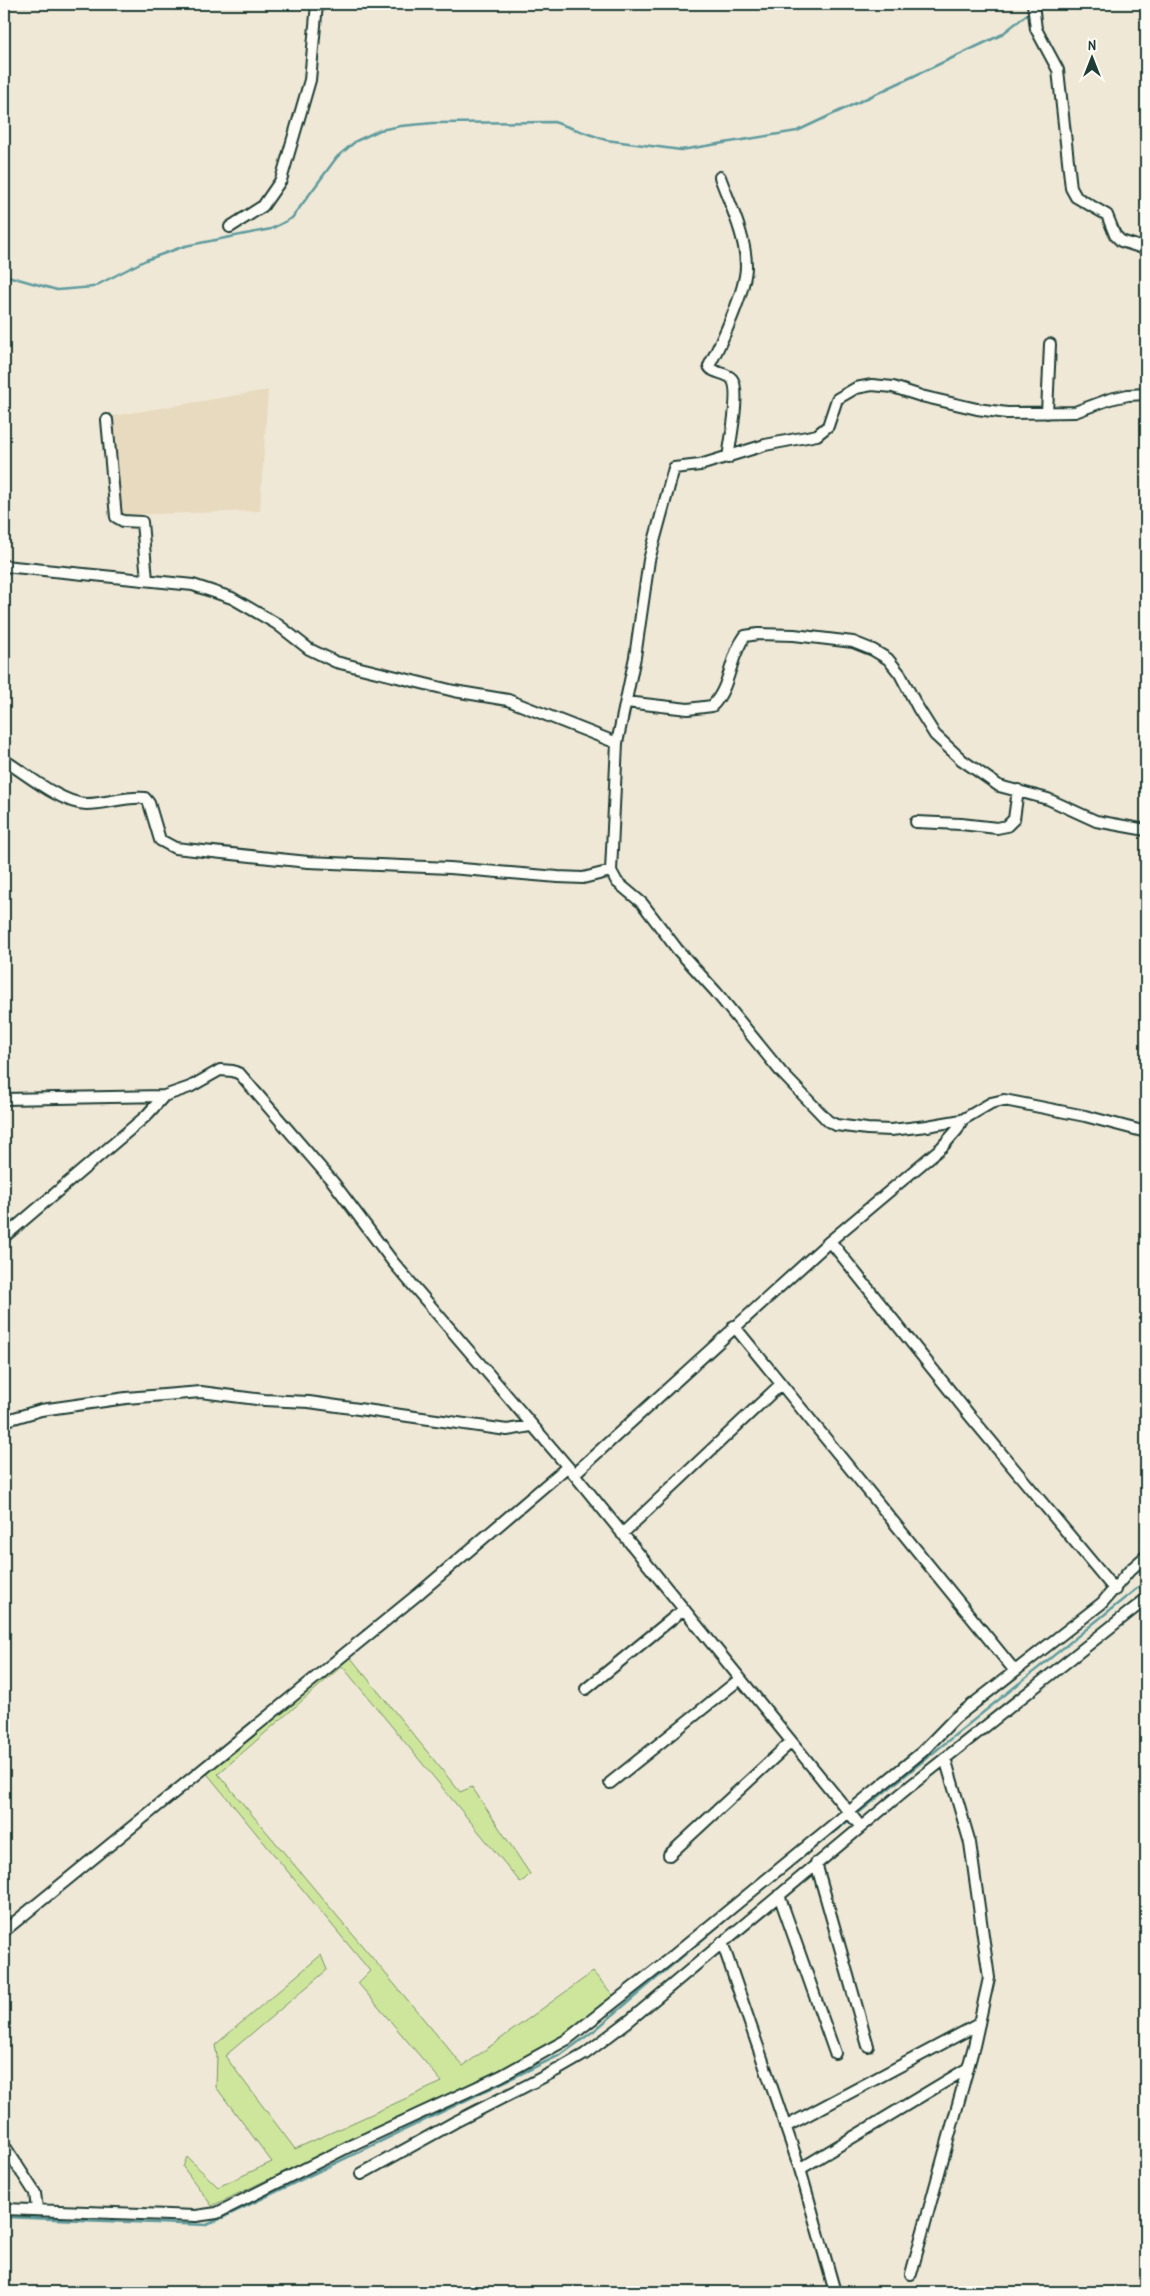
<svg xmlns="http://www.w3.org/2000/svg" width="1150" height="2296" font-family="'Patrick Hand',sans-serif">
<rect width="100%" height="100%" fill="#f0e8d6"/>
<filter id="ink" filterUnits="userSpaceOnUse"><feTurbulence type="fractalNoise" baseFrequency=".02" numOctaves="2"/><feDisplacementMap in="SourceGraphic" scale="10" xChannelSelector="R" yChannelSelector="G"/><feConvolveMatrix kernelMatrix="1 2 1 2 8 2 1 2 1" color-interpolation-filters="sRGB"/></filter>
<g filter="url(#ink)">
<path fill="#e7dabf" d="M268,390L260,511L119,515L113,416Z"/>
<path fill="#cde69c" stroke="#769268" d="M346,1652L460,1792L472,1787L530,1874L521,1883L342,1666L218,1774L463,2066L593,1972L614,1996L549,2046L212,2206L183,2167L187,2157L218,2187L272,2162L216,2087L217,2056L215,2045L321,1955L327,1970L225,2056L295,2149L442,2082L358,1983L370,1971L204,1770Z"/>
<g fill="none" stroke-linecap="round" stroke-linejoin="round">
<path stroke="#5f9b9e" stroke-width="2.5" d="M4,275L57,290L93,287L146,260L185,246L271,229L292,218L337,157L356,141L380,130L401,126L433,123L554,122L606,140L681,150L797,131L1001,35L1030,12
M856,1815L1146,1581
M776,1878L852,1818
M4,2217L207,2225L562,2054L595,2030L771,1882"/>
<g stroke="#1f3d34" stroke-width="14">
<path id="street" d="M1033,4L1036,29L1058,70L1071,188L1076,197L1107,215L1115,235L1121,241L1146,249
M720,177C730,205 746,236 746,266C746,291 721,343 709,366C713,374 726,372 732,379C741,390 730,442 728,458
M230,227L263,206L281,180L310,80L317,4
M1146,394L1128,395L1110,399L1075,412L1007,413L977,409L921,396L893,387L872,385L856,388L837,399L828,426L817,435L765,445L700,465L674,468L649,560L635,657L617,743L611,871L617,882L642,903L677,949L716,992L781,1072L828,1121L836,1125L867,1129L891,1130L927,1126L962,1120L991,1103L1004,1100L1085,1116L1146,1132
M1047,413L1050,344
M107,420L116,517L123,521L142,522L147,580
M4,566L193,585L232,598L277,624L309,649L336,662L454,691L508,700L617,743
M626,702L688,709L712,706C731,687 729,657 745,636L758,634L794,635L853,642L873,650L888,659L900,674L918,708L935,735L962,760L992,781L999,786L1048,799L1096,821L1146,830
M4,760C25,773 62,804 86,804C106,804 125,796 145,798L149,803L160,840L175,848L308,862L450,868L558,877L583,878L611,871
M916,822L961,824L997,828L1007,826L1014,819L1018,790
M4,1099L164,1096L190,1087L220,1070L233,1071L240,1074L333,1182L393,1262L574,1474L861,1827
M4,1237L146,1116L164,1096
M830,1241L971,1417L1115,1590
M734,1326L1015,1671
M4,1421L41,1410L126,1398L201,1392L264,1400L309,1402L507,1430L531,1426
M574,1474L830,1241L942,1147L957,1130L962,1120
M622,1534L781,1384
M586,1689L684,1609
M610,1783L740,1679
M669,1855L791,1742
M816,1863L868,2046
M779,1895L835,2053
M4,1931L417,1595L567,1467
M722,1942L800,2169L835,2292
M785,2127L979,2024
M4,2145L35,2193L37,2209
M800,2169L968,2068
M361,2174L455,2122L559,2069L585,2054L630,2020L909,1787L1146,1599
M4,2209L196,2216L217,2213L354,2144L501,2076L566,2040L673,1956L922,1752L955,1718L1102,1603L1130,1570L1146,1556
M911,2274L974,2046L989,1978L970,1843L945,1758"/>
</g>
<use href="#street" stroke="#fdfcf7" stroke-width="10"/>
</g>
</g>
<rect width="1150" height="2296" fill="none" stroke="#fdfcf7" stroke-width="20"/>
<rect x="10" y="10" width="1130" height="2276" fill="none" stroke="#1f3d34" stroke-width="2" filter="url(#ink)"/>
<g transform="translate(1092 58)" stroke="#fdfcf7" stroke-width="4" paint-order="stroke">
<path d="M0-4L9 19L0 12L-9 19Z" fill="#1f3d34"/>
<text y="-8" font-size="14" font-weight="bold" text-anchor="middle" fill="#1f3d34">N</text>
</g>
</svg>
